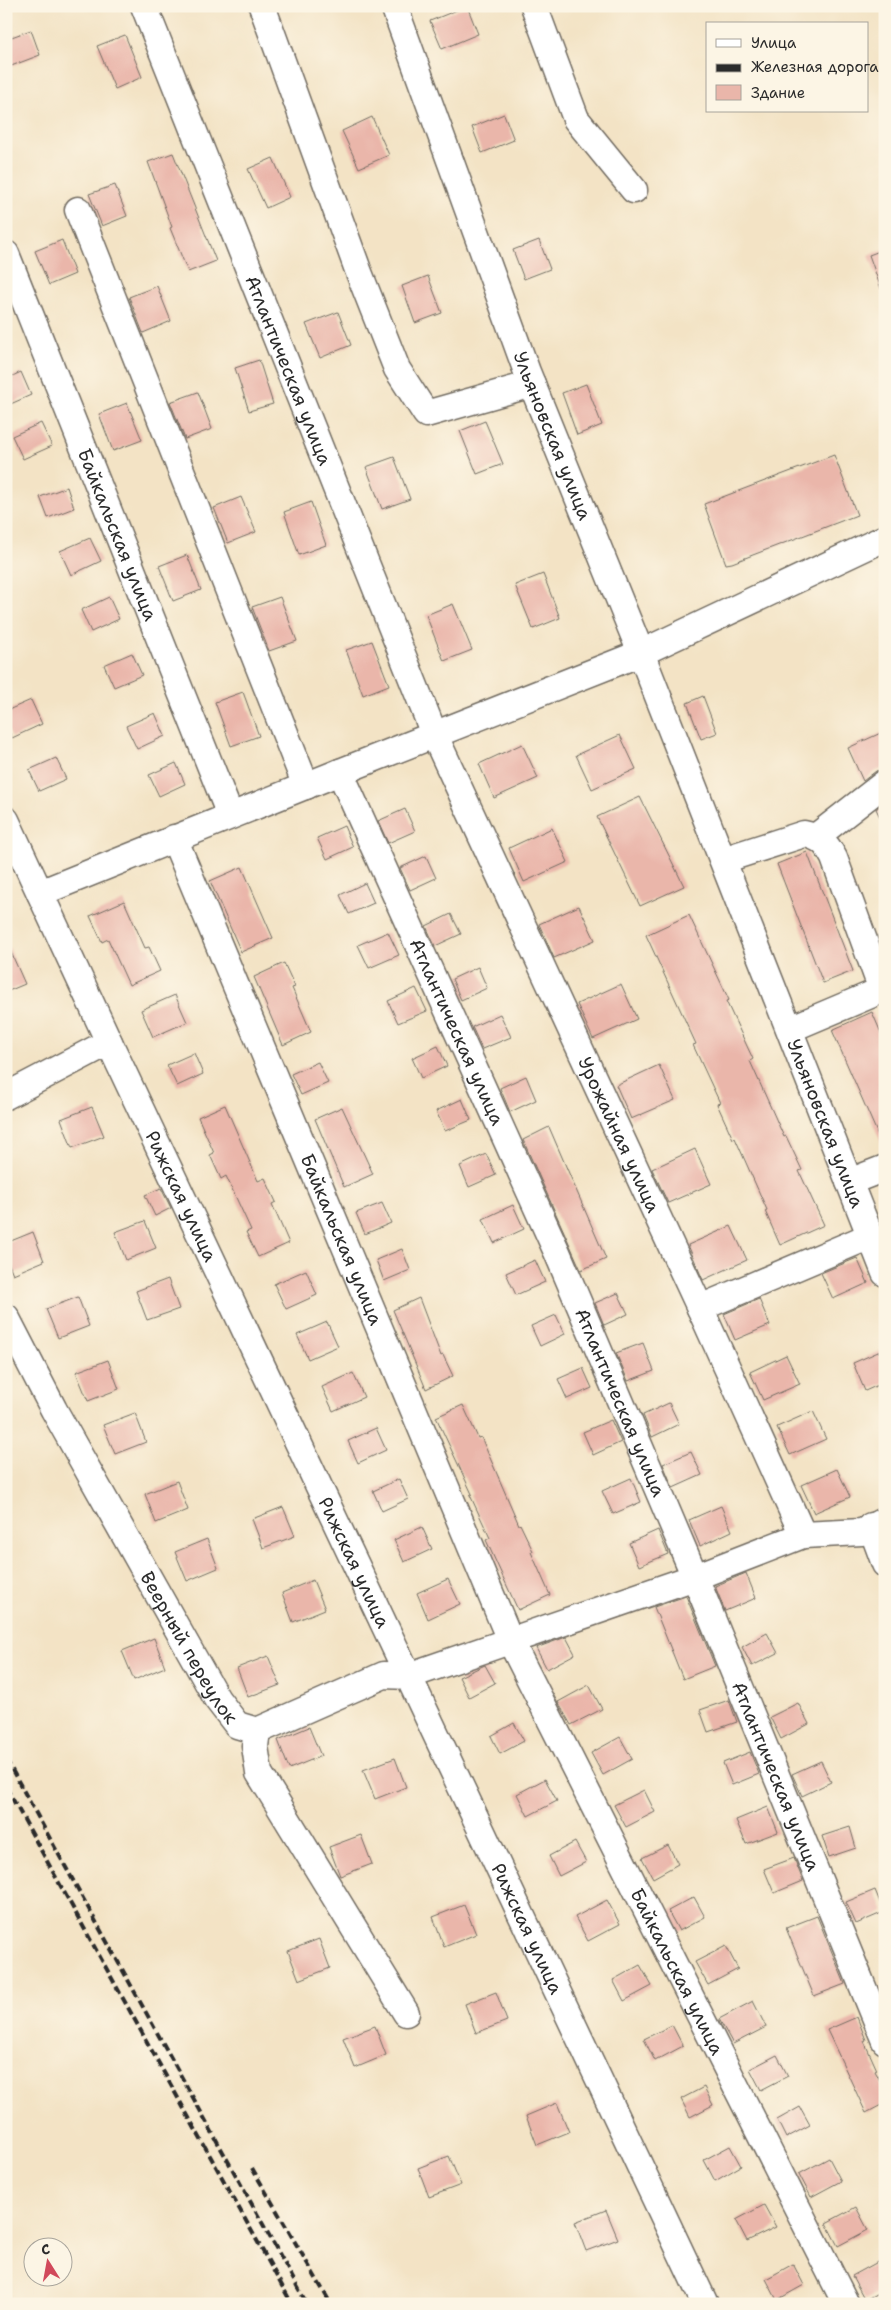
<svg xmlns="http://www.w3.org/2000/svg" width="891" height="2310" font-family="'Shantell Sans',sans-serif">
<rect width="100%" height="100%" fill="#fcf5e5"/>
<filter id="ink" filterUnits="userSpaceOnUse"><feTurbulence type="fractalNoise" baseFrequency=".02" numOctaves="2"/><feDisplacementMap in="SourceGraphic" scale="10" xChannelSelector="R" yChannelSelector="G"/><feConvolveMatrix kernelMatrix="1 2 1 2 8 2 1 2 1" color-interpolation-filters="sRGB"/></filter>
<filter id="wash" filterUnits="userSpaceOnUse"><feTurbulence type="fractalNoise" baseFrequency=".0096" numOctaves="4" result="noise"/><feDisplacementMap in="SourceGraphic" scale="20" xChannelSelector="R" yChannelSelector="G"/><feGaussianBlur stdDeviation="1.12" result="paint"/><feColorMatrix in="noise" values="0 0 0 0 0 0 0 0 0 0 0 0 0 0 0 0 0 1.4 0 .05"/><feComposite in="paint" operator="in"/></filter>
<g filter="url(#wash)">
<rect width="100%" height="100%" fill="#f3e3c5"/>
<g id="blocks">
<path fill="#eab6aa" d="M467,6L478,34L442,49L430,21Z
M31,30L40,55L6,68V39Z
M125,35L142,77L115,89L97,46Z
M504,114L514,140L482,153L472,127Z
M372,117L389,155L359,168L342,131Z
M173,153L216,261L188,272L170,228L172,227L148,162Z
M273,158L290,197L266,208L248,169Z
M115,185L127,216L102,226L89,194Z
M62,240L75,274L49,285L35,251Z
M539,240L550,269L524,279L513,250Z
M885,249V294H883L869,255Z
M428,276L442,313L415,323L402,286Z
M157,286L171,321L143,333L129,297Z
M338,312L351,345L320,358L306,324Z
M259,360L273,404L249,411L235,368Z
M21,372L31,395L6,406V379Z
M586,384L602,425L577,435L562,393Z
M198,392L212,429L185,439L170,402Z
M127,403L142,440L113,451L99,414Z
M485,421L503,464L477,474L460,431Z
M41,423L52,446L23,459L12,436Z
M834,455L857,515L732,563L726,564L704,504Z
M394,457L410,499L382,509L366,467Z
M67,487L74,508L48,518L40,497Z
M241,497L256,532L228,543L214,508Z
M311,502L326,545L299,555L284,512Z
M90,538L101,561L71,575L60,551Z
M187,555L201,590L173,601L159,566Z
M543,574L560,618L533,629L515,585Z
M109,597L119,619L91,632L81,610Z
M280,597L297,641L269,651L252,607Z
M453,604L472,650L444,661L426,615Z
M372,641L389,685L363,695L346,650Z
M132,653L142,675L114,687L104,665Z
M243,692L259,736L231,746L215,702Z
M703,696L717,733L701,739L687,703Z
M31,700L42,724L12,738L6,726V711Z
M155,713L165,736L137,749L126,726Z
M885,731V768L876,771L863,781L848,748Z
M620,735L636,769L592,789L576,755Z
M522,744L538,778L494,798L479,764Z
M56,758L66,779L39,791L29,770Z
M176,763L185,784L159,796L149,775Z
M640,797L684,886L640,906L597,817Z
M885,802V827L876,809Z
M405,809L415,831L388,843L378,821Z
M344,826L353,847L327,859L317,838Z
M552,828L568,862L524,882L509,848Z
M807,852L853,971L823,983L777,864Z
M426,856L436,878L410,890L400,868Z
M242,867L273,938L241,952L210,881Z
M365,883L374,903L349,914L340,895Z
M124,901L145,948L149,947L160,971L129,985L108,939L102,942L90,916Z
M579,906L595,940L554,958L539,924Z
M451,914L461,934L435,946L426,926Z
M689,915L729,1000L726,1001L753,1059L750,1061L784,1137L786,1136L802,1170L799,1171L824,1225L780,1245L765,1211L767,1210L735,1138L733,1139L717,1104L720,1103L693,1045L696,1044L646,935Z
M388,932L399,955L369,968L358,945Z
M6,941L25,984L6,992Z
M284,963L295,987L292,988L311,1032L283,1045L254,977Z
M478,967L487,988L461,1000L452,979Z
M621,984L637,1019L593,1039L577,1004Z
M416,988L427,1011L398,1023L388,1001Z
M175,995L187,1022L153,1037L141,1010Z
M872,1012L885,1042V1151L832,1030Z
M500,1014L511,1037L482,1049L472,1027Z
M438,1046L447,1066L421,1078L412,1058Z
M194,1053L203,1074L177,1086L167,1065Z
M318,1062L328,1083L301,1095L291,1074Z
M659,1065L675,1100L631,1119L616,1085Z
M526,1076L536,1100L510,1112L500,1088Z
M462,1099L471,1120L445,1131L436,1111Z
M225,1105L258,1181L265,1178L276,1202L272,1204L289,1243L258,1257L246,1232L251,1230L226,1176L221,1179L210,1155L214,1153L198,1117Z
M92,1107L104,1136L72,1148L61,1119Z
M342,1107L373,1174L344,1187L315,1119Z
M549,1127L606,1259L581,1270L523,1140Z
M695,1149L711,1184L668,1203L652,1169Z
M486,1154L496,1175L469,1187L460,1166Z
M161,1188L171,1208L155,1216L145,1195Z
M382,1203L391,1223L365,1234L356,1213Z
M513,1205L524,1229L494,1243L483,1219Z
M145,1221L156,1248L126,1260L115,1232Z
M731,1226L747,1260L703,1280L688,1245Z
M33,1232L44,1261L13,1274L6,1257V1243Z
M402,1249L410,1270L384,1281L376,1260Z
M857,1258L868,1283L833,1299L821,1273Z
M535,1260L545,1282L516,1295L506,1273Z
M306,1270L317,1295L286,1309L274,1284Z
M168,1279L179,1309L147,1320L136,1291Z
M618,1293L628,1314L604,1325L595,1303Z
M78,1297L89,1326L58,1338L46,1309Z
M419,1298L441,1356L443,1355L453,1376L426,1389L393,1310Z
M759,1299L770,1325L735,1340L724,1314Z
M556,1315L565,1334L540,1346L531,1326Z
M327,1322L338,1346L308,1359L297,1335Z
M643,1343L654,1371L628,1381L616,1353Z
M885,1349V1382L865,1391L853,1363Z
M786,1355L800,1384L763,1400L750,1372Z
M108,1360L119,1389L88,1401L76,1372Z
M583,1368L592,1388L567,1399L558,1379Z
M353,1373L364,1397L333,1411L322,1387Z
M669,1403L679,1424L652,1437L643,1415Z
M463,1405L478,1438L481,1437L519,1525L520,1524L533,1551L531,1552L550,1595L518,1610L486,1540L490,1538L470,1495L472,1494L436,1417Z
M813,1411L826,1439L790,1455L777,1427Z
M135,1413L146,1442L115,1454L103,1425Z
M611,1420L621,1442L593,1455L583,1432Z
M376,1428L386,1450L358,1463L348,1441Z
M691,1452L702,1475L673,1488L663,1464Z
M837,1469L850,1497L814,1513L801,1485Z
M631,1478L641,1502L613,1514L602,1491Z
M399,1479L408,1499L382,1511L373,1491Z
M177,1481L188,1510L156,1523L145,1494Z
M721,1506L732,1531L700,1546L689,1520Z
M283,1507L295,1536L263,1548L252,1519Z
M422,1527L432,1549L404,1562L394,1540Z
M658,1530L668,1554L639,1566L629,1543Z
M207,1539L218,1568L187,1581L175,1552Z
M746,1573L756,1598L725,1611L715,1586Z
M448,1579L460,1604L428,1619L417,1593Z
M313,1580L325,1609L293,1622L282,1593Z
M686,1596L715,1666L683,1679L654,1607Z
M767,1633L778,1653L752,1666L742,1647Z
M566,1637L575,1654L547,1669L536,1648Z
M154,1638L165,1667L134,1680L122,1651Z
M268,1656L280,1685L248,1697L237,1668Z
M485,1665L495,1683L469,1697L459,1677Z
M589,1685L602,1709L571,1725L558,1702Z
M729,1700L737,1722L708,1732L700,1710Z
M798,1703L809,1724L781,1739L770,1717Z
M514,1723L524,1741L500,1754L491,1736Z
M309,1727L321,1756L289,1769L278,1740Z
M620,1737L632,1759L603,1775L591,1753Z
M750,1752L759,1774L732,1785L723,1763Z
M395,1758L406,1787L375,1799L363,1770Z
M821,1761L831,1782L802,1796L792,1774Z
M545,1779L557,1801L528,1816L517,1794Z
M644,1790L655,1812L626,1827L614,1805Z
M768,1807L778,1832L746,1844L736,1820Z
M850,1827L856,1848L829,1857L822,1836Z
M361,1835L372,1864L340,1876L329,1847Z
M575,1842L586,1862L559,1876L549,1856Z
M668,1845L678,1864L653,1878L642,1858Z
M794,1858L803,1881L774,1893L764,1869Z
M875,1890L884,1912L856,1924L846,1902Z
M694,1897L705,1917L679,1931L668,1911Z
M607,1900L620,1924L588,1941L575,1917Z
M464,1905L476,1934L444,1947L433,1917Z
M817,1916L845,1984L814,1996L786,1928Z
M319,1939L330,1968L299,1980L288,1951Z
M726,1946L738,1969L708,1985L695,1962Z
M640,1965L652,1986L624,2001L613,1980Z
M496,1992L507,2021L476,2033L465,2004Z
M753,2001L766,2027L733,2044L719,2019Z
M857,2017L866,2040L864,2041L877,2070L875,2071L885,2090V2103L866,2113L827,2030Z
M672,2025L683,2046L655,2061L644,2039Z
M375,2026L386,2055L355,2068L343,2038Z
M777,2055L788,2076L761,2090L750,2069Z
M704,2087L713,2105L690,2117L681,2099Z
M557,2103L569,2132L537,2145L526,2116Z
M800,2107L810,2125L786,2138L777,2120Z
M730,2146L741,2166L715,2181L704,2160Z
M449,2156L461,2185L429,2197L418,2168Z
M829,2158L841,2181L811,2197L799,2174Z
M764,2205L776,2227L747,2241L736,2220Z
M856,2207L868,2230L838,2246L826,2223Z
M606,2210L618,2239L586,2251L575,2222Z
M885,2258V2289L865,2300L852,2276Z
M793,2264L804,2285L777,2300L766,2279Z"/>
</g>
</g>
<g filter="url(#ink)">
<use href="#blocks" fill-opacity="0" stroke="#716b61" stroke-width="1"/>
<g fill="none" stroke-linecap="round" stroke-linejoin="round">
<g stroke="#716b61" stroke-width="29">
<g id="minor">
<path id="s1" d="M144,6L434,734L700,1308L803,1535"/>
<path d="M262,6L358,270L397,369L426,414L532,384"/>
<path id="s2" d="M394,6L527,372L641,653L885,1273"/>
<path d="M534,6L576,119L634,190"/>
<path d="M78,210L306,786"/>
<path id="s3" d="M6,254L230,815"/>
<path id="s4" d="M340,772L557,1252L695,1577L885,2041"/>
<path id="s5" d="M6,820L109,1042L705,2304"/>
<path d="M817,836L885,783"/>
<path id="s6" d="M174,838L510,1640L846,2304"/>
<path d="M723,860L804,834C821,837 826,843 834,858L882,990L790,1029"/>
<path d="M40,893L340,772L641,653L885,538"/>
<path d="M6,1096L109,1042"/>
<path d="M849,1182L885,1168"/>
<path d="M700,1308L870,1236"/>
<path id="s7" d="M6,1317L54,1410L217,1699L237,1725L257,1731L255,1746L259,1773L406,2013"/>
<path d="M871,1526L885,1564"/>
<path d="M257,1731L384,1675L408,1676L695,1577L803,1535L862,1532L885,1520"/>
</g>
</g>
<use href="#minor" stroke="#fff" stroke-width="26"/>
<path stroke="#2b2b2b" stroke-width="4" stroke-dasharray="8 4" stroke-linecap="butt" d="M6,1759L307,2304
M6,1787L292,2304
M252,2168L331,2304"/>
</g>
</g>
<g text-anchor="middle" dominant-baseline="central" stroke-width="4.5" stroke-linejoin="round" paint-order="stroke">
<g font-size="19" fill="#2b2b2b" stroke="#fcf5e5">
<text stroke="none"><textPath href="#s1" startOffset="392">Атлантическая улица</textPath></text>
<text stroke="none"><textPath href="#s2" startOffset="458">Ульяновская улица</textPath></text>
<text stroke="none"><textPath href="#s3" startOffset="302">Байкальская улица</textPath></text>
<text stroke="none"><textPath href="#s4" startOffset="285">Атлантическая улица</textPath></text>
<text stroke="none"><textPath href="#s2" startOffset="1198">Ульяновская улица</textPath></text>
<text stroke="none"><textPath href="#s1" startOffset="1225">Урожайная улица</textPath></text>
<text stroke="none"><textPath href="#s5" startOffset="415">Рижская улица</textPath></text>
<text stroke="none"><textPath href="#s6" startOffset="435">Байкальская улица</textPath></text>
<text stroke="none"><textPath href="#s4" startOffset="690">Атлантическая улица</textPath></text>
<text stroke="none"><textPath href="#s5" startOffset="820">Рижская улица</textPath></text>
<text stroke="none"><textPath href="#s7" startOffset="378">Веерный переулок</textPath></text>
<text stroke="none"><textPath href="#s4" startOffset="1095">Атлантическая улица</textPath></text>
<text stroke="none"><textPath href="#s5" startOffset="1225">Рижская улица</textPath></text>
<text stroke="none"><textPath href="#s6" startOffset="1241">Байкальская улица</textPath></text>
</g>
</g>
<rect width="891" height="2310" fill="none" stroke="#fcf5e5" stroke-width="25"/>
<rect x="706" y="22" width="162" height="90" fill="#fcf5e5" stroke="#a8a49b"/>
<rect x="716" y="39" width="25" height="8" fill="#ffffff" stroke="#a8a49b"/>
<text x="751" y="48" font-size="15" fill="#2b2b2b">Улица</text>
<rect x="716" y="64" width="25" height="8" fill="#2b2b2b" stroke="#a8a49b"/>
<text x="751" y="72" font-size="15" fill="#2b2b2b">Железная дорога</text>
<rect x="716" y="85" width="25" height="15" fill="#eab6aa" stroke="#a8a49b"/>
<text x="751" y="98" font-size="15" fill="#2b2b2b">Здание</text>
<g transform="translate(48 2262) rotate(349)"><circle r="24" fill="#fcf5e5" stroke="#a8a49b"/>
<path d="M0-4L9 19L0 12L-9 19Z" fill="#d1495b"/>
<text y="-8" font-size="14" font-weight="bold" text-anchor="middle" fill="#2b2b2b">С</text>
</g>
</svg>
